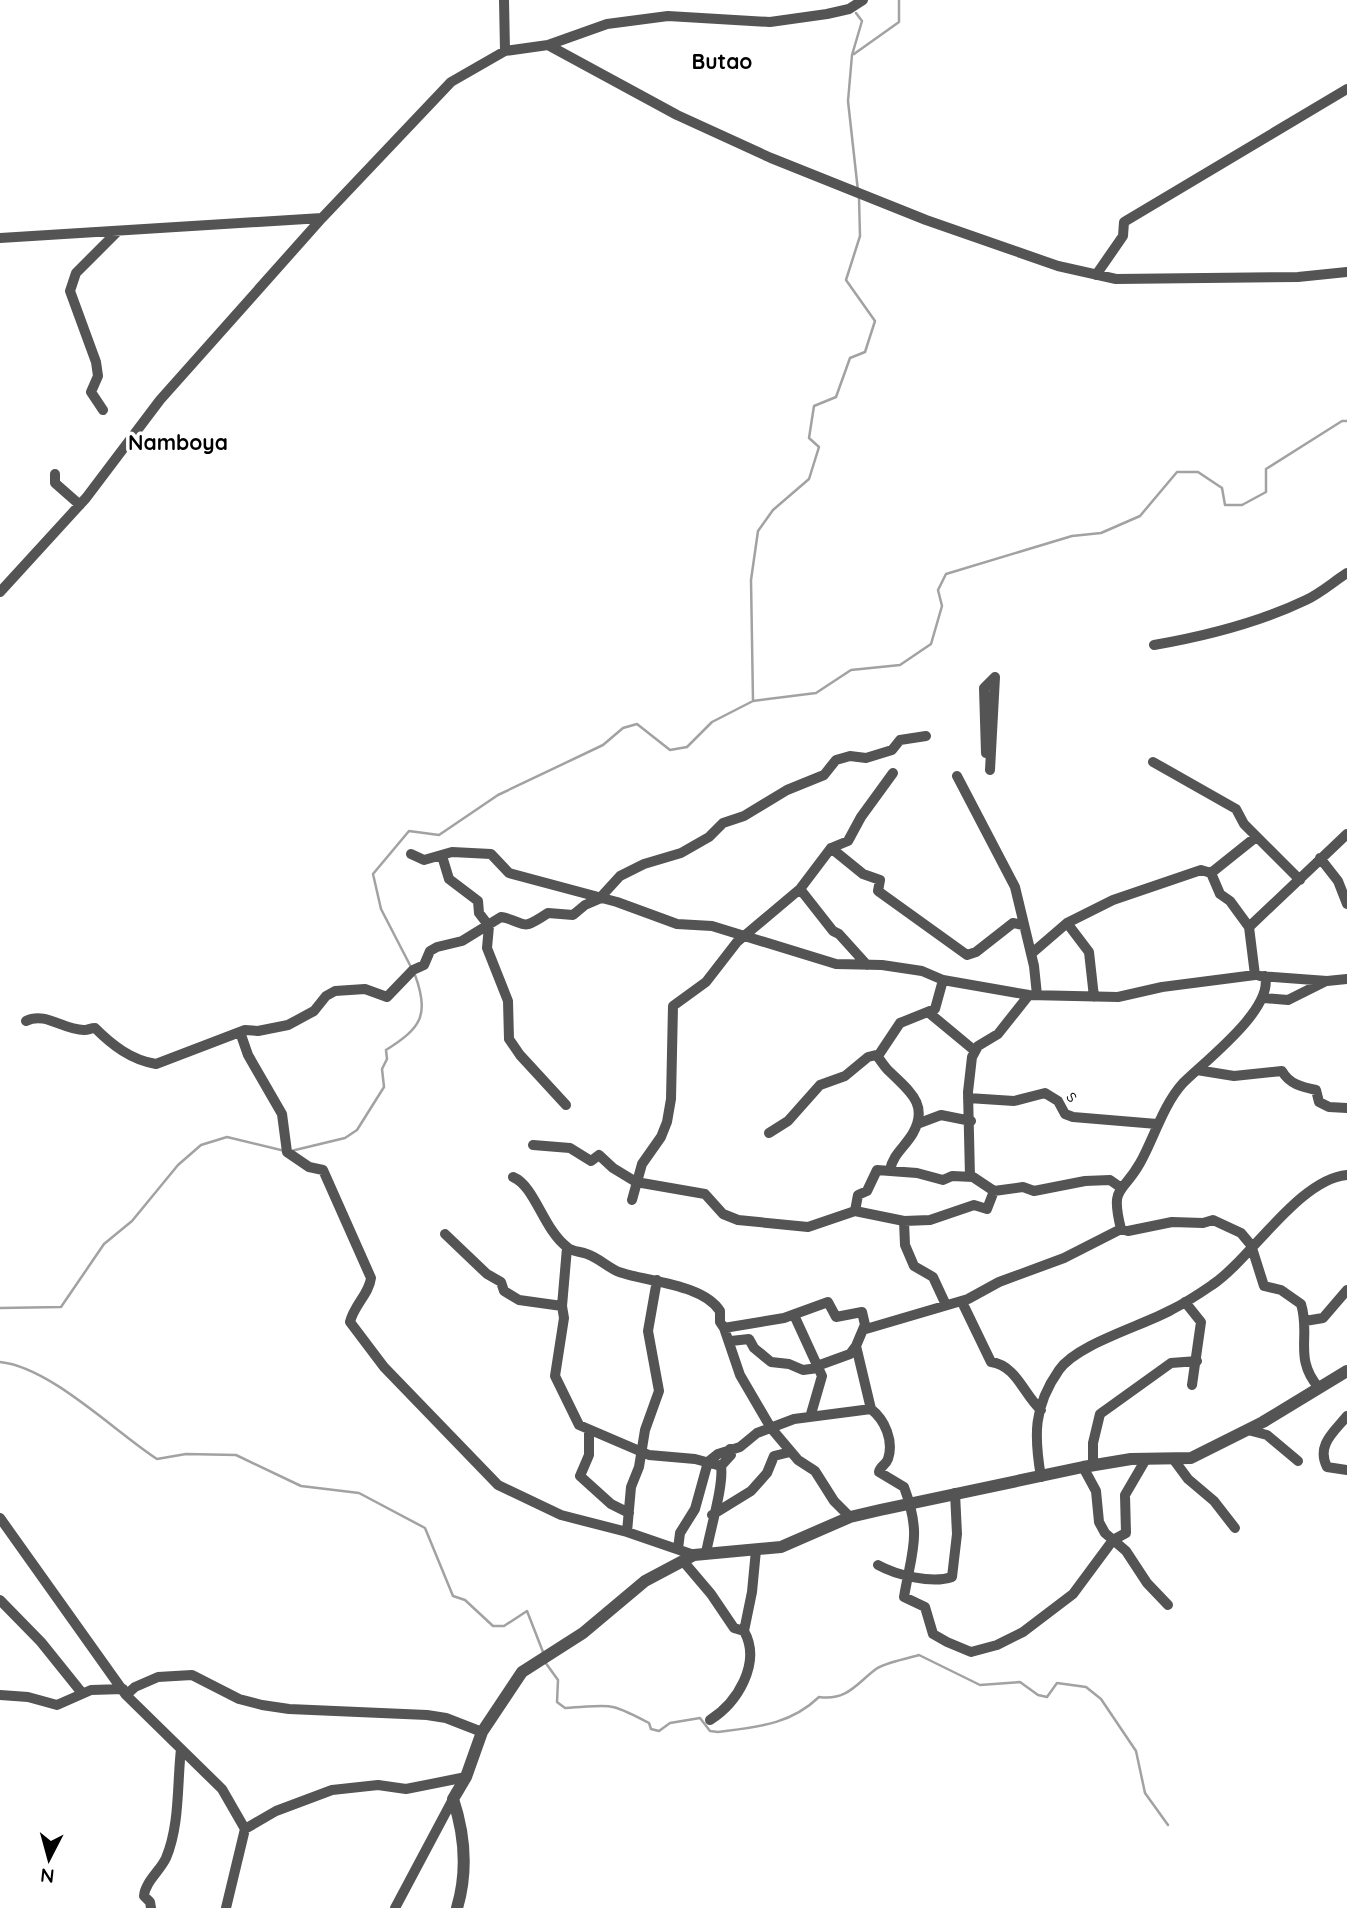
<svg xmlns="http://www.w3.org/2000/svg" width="1347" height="1908" font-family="Quicksand,sans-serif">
<rect width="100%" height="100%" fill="#fff"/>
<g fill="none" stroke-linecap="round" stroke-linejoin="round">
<path stroke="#a2a2a2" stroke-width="2.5" d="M856,13L862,21L852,55L848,101L858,191
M854,54L899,22V0
M753,701L751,580L758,531L773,510L809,479L819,447L809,438L814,406L836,397L850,358L865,352L875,321L846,280L860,236L859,198
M412,969L381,909L373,874L409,831L439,835L498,795L603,745L623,728L637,724L670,750L687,747L712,722L753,701L816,693L851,670L900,665L931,644L942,606L938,590L946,574L1072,536L1101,533L1140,516L1177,472H1198L1222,488L1225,505H1242L1266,492V469L1342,421H1347
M291,1151L345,1138L357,1130L384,1087L382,1069L387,1059L386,1050C421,1028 430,1015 415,975
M0,1308L61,1307L104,1244L132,1221L178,1165L201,1145L227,1137L285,1151
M0,1362C50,1367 114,1431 157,1459L186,1454L236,1455L301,1486L359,1493L425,1528L453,1596L465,1600L493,1626H504L527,1611L543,1652
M545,1662L558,1680L557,1702L565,1708C611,1706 606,1700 649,1723L651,1729L659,1731L670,1723L700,1718L710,1731L718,1732C756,1727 790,1725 819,1697C847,1701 856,1684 876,1669C886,1662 907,1659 919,1655L980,1685L1020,1682L1038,1695L1047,1697L1057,1683L1086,1687L1101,1699L1136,1751L1145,1793L1168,1825"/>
<path stroke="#545454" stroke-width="10" d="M504,0L505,51
M548,45L677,115L771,158L926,220L1058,266L1116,279L1298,277L1347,272
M0,238L322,218
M1096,275L1123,236L1124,222L1347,89
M103,410L91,392L98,376L96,362L70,291L76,273L118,231
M55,474V483L80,505
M0,592L86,498L160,400L322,218L451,82L505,51L548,45L607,24L668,16L770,22L827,14L849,9L863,0
M1154,645C1206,636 1258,623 1306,600C1321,593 1333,582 1347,573
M986,753L984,688L995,677L990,770
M1153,762L1236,809L1244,824L1300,880
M957,776L1015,887L1034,966L1037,995
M831,848L863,874L880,880L878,891L967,955L976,952L1013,923L1023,925
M411,854L424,860L452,852L491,854L509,873L617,902L677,924L712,926L836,964L882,965L922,971L943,980L1029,995L1118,997L1162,987L1255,975L1249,927L1230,901L1220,894L1211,873
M442,856L449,879L478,901L479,913L489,926L487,948L508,1001L509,1039L520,1055L566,1105
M1320,858L1338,881L1347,904
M800,889L833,931L839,934L867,965
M1067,923L1089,952L1094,997
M1249,927L1347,834
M1031,954L1067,923L1113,900L1201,870L1211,873L1256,837
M1260,976L1327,981L1347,979
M1264,998L1288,1000L1326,981
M928,1012L975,1051
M26,1021C46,1011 64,1031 85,1030C88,1030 91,1028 95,1028C112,1045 131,1060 156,1064L245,1030L258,1031L288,1025L314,1011L326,996L335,991L365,989L387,997L413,970L424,965L430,951L437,947L462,941L501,917C528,922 518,933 548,913L573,915L585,905L599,899L620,876L644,864L681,853L709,837L723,823L744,816L787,790L824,775L836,760L850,756L866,758L892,750L900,740L926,736
M240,1032L248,1055L282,1114L287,1152L309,1167L323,1170L371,1278C369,1294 354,1305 350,1322L384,1367L498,1485L561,1515L627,1532L694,1555
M878,1056L900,1023L935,1009L943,980
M1197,1070L1234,1076L1282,1071C1289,1084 1302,1087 1316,1090L1319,1102L1329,1107L1347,1108
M968,1098L1014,1101L1045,1093L1058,1101L1065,1114L1073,1117L1157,1124
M917,1124L941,1115L971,1121
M769,1133L788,1121L820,1085L845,1076L868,1057L876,1055C881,1060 884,1067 890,1072C909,1091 929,1104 913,1133C905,1147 893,1154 890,1170
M533,1145L570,1148L591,1161L599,1155L613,1168L636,1182L705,1194L723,1214L738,1220L808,1227L855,1211L904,1221L930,1220L974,1205L987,1209L994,1191L1023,1187L1034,1191L1085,1181L1110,1180L1120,1187
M513,1177C535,1186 543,1229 567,1247C572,1252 580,1251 587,1254C599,1258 607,1267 619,1272C648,1282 703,1284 720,1311V1322L724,1328L784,1318L828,1302L836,1317L862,1312L866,1329L968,1299L999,1282L1064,1258L1121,1229L1128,1231L1172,1222L1203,1223L1213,1220L1241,1233L1251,1245L1264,1286L1281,1290L1301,1304C1311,1336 1293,1358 1319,1388
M970,1177L968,1092L972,1057L978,1046L998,1034L1029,995
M632,1200L642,1164L661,1137L667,1122L671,1099L673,1006L706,982L737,942L800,889L831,848L848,841L861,817L893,773
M855,1211L858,1195L867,1191L877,1170L917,1173L943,1180L952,1176L973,1177L994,1191
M904,1221L905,1245L914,1266L933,1277L946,1305
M1121,1229C1110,1185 1122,1195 1140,1163C1154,1138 1163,1105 1183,1083C1205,1061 1274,1009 1265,976
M445,1234L487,1274L501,1282L504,1291L519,1300L562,1306
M567,1248L562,1306L564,1318L555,1376L579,1425L649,1455L695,1459L721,1466
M962,1302L991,1362C1016,1365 1024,1395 1041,1410
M1185,1302L1201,1322L1192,1385
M794,1315L822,1376L811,1414
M1305,1321L1323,1318L1347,1290
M864,1327L856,1346L871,1409C885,1420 894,1441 888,1459C886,1465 880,1466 879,1472L904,1487C922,1535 912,1550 904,1597L925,1607L933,1634L947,1642L971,1652L997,1645L1023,1632L1073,1594L1113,1540L1126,1533L1125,1495L1146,1459
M724,1328L740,1375L771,1428L798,1460L815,1471L834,1501L850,1517
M731,1341L749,1339L754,1348L771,1362L789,1364L803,1370L818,1368
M817,1366L850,1354L856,1346
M1347,1416C1334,1432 1316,1445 1327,1467L1347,1470
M1248,1430L1267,1435L1298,1461
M589,1431V1455L580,1476L611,1504L629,1513
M1174,1460L1188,1479L1214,1501L1235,1528
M1093,1465V1443L1100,1414L1171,1363L1197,1361
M1083,1467L1096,1491L1099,1522L1105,1533L1126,1551L1147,1583L1168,1605
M1041,1477C1034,1436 1033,1407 1059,1370C1077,1344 1142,1326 1171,1310C1185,1303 1199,1294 1212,1285C1250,1260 1299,1179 1347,1175
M712,1515L751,1491L767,1473L774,1456L790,1452
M0,1518L126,1695L222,1789L245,1829
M627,1532L631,1487L639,1467L645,1430L659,1391L648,1331L657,1280
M678,1549L680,1533L695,1509L708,1462L718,1454L740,1447L757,1433L794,1419L871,1409
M706,1553C710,1530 724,1485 721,1466L731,1455L730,1449
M683,1561L711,1594L734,1628L744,1631
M878,1565C896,1575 932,1584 952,1577L957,1534L955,1493
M0,1600L41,1642L82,1693
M0,1695L28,1697L57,1705L91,1690L123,1689
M126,1695L135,1687L158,1677L192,1675L239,1699L262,1705L289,1709L427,1715L446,1718L482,1732
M710,1720C737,1703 762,1663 744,1631L752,1592L756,1550
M151,1908L150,1902L144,1896C145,1882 160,1871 166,1858C180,1825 177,1784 181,1749
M226,1908L245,1829L276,1811L332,1790L378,1785L406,1789L466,1777
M395,1908L453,1799"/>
<path stroke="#545454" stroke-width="12" d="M457,1908C468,1871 465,1835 453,1799L466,1777L482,1732L522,1672L583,1633L645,1581L694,1555L781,1547L850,1517L880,1510L1083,1467L1131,1459L1191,1458L1263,1422L1347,1371"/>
</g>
<g text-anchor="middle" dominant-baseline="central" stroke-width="7" stroke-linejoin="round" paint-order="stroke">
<g font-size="18" fill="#000" stroke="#fff">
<text transform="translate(1073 1096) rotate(49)">s</text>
</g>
<g font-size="21" font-weight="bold" fill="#000" stroke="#fff">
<text x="722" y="61">Butao</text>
<text x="178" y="442">Namboya</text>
</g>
</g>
<g transform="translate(49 1859) rotate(186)" stroke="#ffffff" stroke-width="5" paint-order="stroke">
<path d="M0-5L12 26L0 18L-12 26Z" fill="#000000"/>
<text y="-10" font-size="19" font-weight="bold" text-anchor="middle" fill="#000000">N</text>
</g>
</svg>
